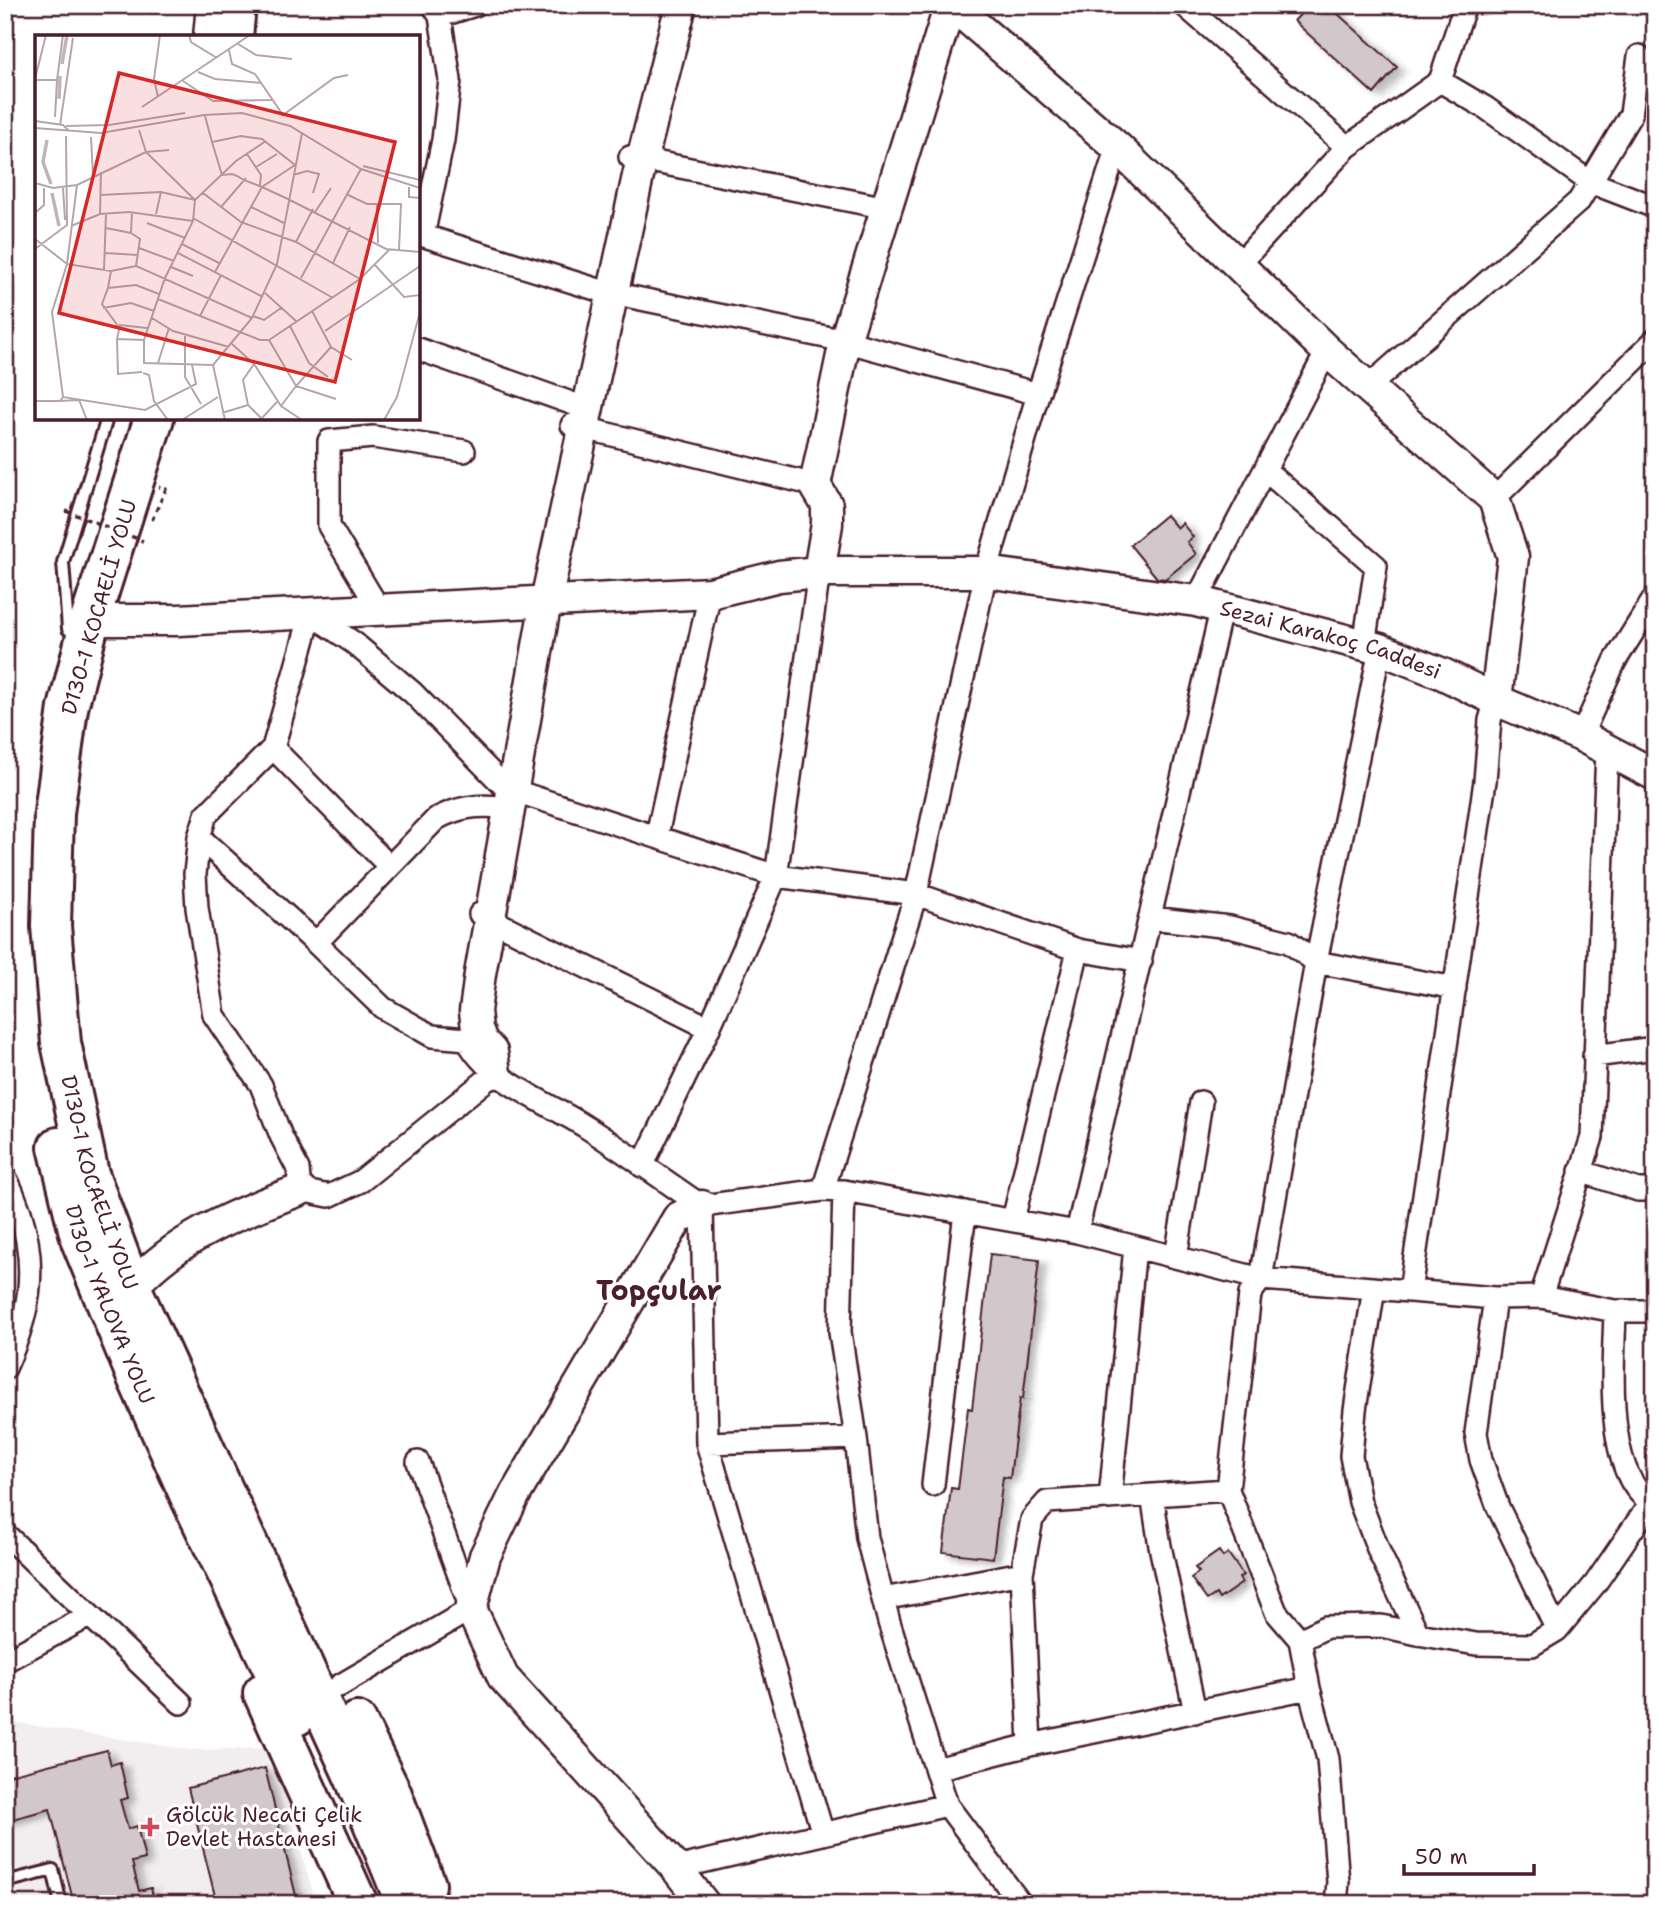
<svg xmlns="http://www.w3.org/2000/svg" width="1660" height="1909" font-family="'Shantell Sans',sans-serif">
<defs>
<filter id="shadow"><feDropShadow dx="7" dy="4" stdDeviation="3.5" flood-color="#0004"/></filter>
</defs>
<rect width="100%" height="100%" fill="#fff"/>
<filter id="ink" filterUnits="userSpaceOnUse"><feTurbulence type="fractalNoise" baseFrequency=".0143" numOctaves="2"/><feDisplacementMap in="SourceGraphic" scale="14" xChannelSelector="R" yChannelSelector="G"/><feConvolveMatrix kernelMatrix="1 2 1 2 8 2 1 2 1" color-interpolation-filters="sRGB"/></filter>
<g filter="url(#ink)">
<path fill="#f2eeef" d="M5,1721L192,1750L272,1748L316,1904H5Z"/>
<path fill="#d2c7cb" stroke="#4a1f2b" stroke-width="2" filter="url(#shadow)" d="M1309,5H1328L1397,67L1374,94L1294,21Z
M1166,515L1177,528L1182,523L1193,537L1187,542L1196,554L1165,579L1157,578L1130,545Z
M990,1254L1039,1260L1023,1399L1020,1398L1010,1478L1003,1477L993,1558L943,1552L951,1488L958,1489L968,1408L972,1409Z
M1219,1551L1223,1557L1228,1553L1243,1575L1239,1578L1242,1583L1219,1599L1216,1594L1207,1600L1191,1578L1199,1572L1195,1568Z
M107,1750L111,1765L120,1762L128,1798L120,1800L128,1829L137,1826L145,1859L132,1862L139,1891L151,1888L155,1904H74L50,1809L5,1821V1776Z
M265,1768L298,1904H217L188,1788Z"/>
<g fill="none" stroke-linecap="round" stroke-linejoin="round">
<g stroke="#4a1f2b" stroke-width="16">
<path id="lane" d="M68,629L63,562L107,418
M5,1882L53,1870L61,1904
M5,1890L9,1904"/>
</g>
<g stroke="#4a1f2b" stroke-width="26">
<path id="street" d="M1184,5L1347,147
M440,16L475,5
M1440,81L1486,108L1590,182L1655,207
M630,157L887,208
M418,234L602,291L845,341L1038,394
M423,236L443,140L450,80L440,16L433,5
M1238,265L1347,147L1440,81L1465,5
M418,349L588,409
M1368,387L1579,201L1631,114L1639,56
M572,425L815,485
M1265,470L1376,566L1364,645
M1494,499L1655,340
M1196,601L1327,351
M379,609L329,526V441L373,437L464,451
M1581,736L1615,661L1655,597
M273,748L389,866
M657,835L710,593
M199,837L316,943L383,1008L432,1036L467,1039C487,1081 548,1102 586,1127C626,1152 663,1180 702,1206L823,1190L844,1191L1077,1232L1261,1279L1495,1298L1541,1297L1615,1311H1655
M480,914L709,1028
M1151,918L1230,927L1289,942L1316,962L1455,988
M316,943L436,819C458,807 476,805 500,807
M1594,1056L1655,1048
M495,1073L361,1181L329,1196L300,1190L298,1169L281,1136L261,1085L214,1015L197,908L195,874L199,837L206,815L273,748L311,614L354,643L413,693L504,786L512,790L776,876L916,894L1078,950L1141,961
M642,1166L709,1028L776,876L819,572
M1580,1171L1638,1190H1655
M5,1177C12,1188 15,1200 20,1212C38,1269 30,1314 5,1368
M823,1190L916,894L986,572L1038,394L1117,147
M844,1191L840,1332L856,1438L867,1538L889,1622L947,1805L1021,1904
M702,1206L707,1443L823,1834
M1013,1220L1078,950
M1077,1232L1222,606
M1176,1257L1201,1102
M1374,1288L1355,1410L1351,1456L1360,1502L1380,1554L1418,1634L1476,1644L1532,1645L1557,1630L1595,1584L1651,1502
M1410,1291L1485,781L1490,720L1496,700
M1541,1297L1592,1137L1607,750
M1495,1298L1476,1433L1481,1460L1498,1507L1557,1630
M1615,1311C1614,1360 1602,1480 1655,1504
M707,1443L856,1438
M933,1485L965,1212
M1228,1490L1276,1612L1300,1640
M1152,1495L1160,1546L1195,1712
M1110,1498L1135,1247
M5,1534L181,1703
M1022,1573L1030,1745
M883,1599L1022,1573L1032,1519L1047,1502L1228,1490L1250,1294L1261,1279L1316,962L1380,649
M5,1661L89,1616
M339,1686L471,1609L418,1462
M936,1769L1030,1745L1309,1688
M676,1868L947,1805
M1336,1904L1338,1882L1328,1759L1309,1688L1300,1640L1326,1627L1381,1626L1418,1634"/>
</g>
<g stroke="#4a1f2b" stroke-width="35">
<g id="secondary">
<path d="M952,5L1117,147L1327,351L1494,499L1513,557L1496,700"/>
<path d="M209,37L212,5"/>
<path d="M819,572L827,524V505L815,485L845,341L950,5"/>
<path id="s1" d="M90,620H178L710,593L779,576L819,572H986L1196,601L1380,649L1443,674L1496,700L1581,736L1655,775"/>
<path d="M495,1073L492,1052L482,1041L477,1029L475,1011L480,974L546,601L638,176L681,5"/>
<path d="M702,1206L678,1218L514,1496L485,1556L471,1609L503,1677L676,1868L704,1904"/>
<path d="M142,1277C185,1234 243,1211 300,1190"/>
</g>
</g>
<g stroke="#4a1f2b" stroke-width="44">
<g id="highway">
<path d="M233,37L236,5"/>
<path id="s2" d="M154,418L90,620L68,708L54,813L51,926L61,1043L89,1174L131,1287L355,1779L406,1904"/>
<path id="s3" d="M58,1147L81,1241L135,1373L192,1501L296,1716"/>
<path d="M263,1693L358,1904"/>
<path d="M357,1722L391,1792L426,1885"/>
</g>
</g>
<path stroke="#4a1f2b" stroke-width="3.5" stroke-dasharray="5 5" stroke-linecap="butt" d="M152,520L166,489L159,487"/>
<use href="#lane" stroke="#fff" stroke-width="10"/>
<use href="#street" stroke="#fff" stroke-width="21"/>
<use href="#secondary" stroke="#fff" stroke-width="30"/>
<use href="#highway" stroke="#fff" stroke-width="38"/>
<path stroke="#4a1f2b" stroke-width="3.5" stroke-dasharray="5 5" stroke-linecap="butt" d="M66,511L143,541"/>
</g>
</g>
<path fill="#d1495b" stroke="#fff" stroke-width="2.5" d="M146.5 1816.5h7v7h7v7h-7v7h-7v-7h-7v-7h7z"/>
<g text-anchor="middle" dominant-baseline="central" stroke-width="6" stroke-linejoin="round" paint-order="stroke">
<g font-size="21" fill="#4a1f2b" stroke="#fff">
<text transform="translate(99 607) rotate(-74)">D130-1 KOCAELİ YOLU</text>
<text stroke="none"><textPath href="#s1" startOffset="1251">Sezai Karakoç Caddesi</textPath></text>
<text stroke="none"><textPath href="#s2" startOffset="784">D130-1 KOCAELİ YOLU</textPath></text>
<text stroke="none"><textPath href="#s3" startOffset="166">D130-1 YALOVA YOLU</textPath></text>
</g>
<g font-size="21" fill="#4a1f2b" stroke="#fff" text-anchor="start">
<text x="166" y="1815">Gölcük Necati Çelik<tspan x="166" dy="24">Devlet Hastanesi</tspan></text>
</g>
<g font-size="28" font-weight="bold" fill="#4a1f2b" stroke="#fff">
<text x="659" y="1290">Topçular</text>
</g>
</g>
<g transform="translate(35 35)">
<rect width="385" height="385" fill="#fff"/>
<path fill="none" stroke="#c1b3b6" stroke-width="3.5" d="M27,29L32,0M24,64L25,41M12,105L8,127L16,149M17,158L24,191"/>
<path fill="none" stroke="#b7a5aa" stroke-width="2" d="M154,0L156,7L182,23M203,9L221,20L257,24M194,15L197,29L220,39L248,80L299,43L313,40M163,37L180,44L227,48M0,44L11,0M0,45H22L20,82M22,45L28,0M148,46L178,66L237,65M123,62L119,44L125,0M107,72L215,0M170,81L177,107M0,86L28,90L34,96M25,90L38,3M31,91L74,90L150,78M0,93L66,98L169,80L207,78L255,91L326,134L385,153M104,95L111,117L134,115M56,102L58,141M212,119L226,140L225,150M328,131L385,145M221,132L242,119M258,140L272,136L284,139L278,158M0,148L18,153L42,150L111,117L160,165M42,150L32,229L76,236L73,253M374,152V162L385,163M28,153L30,185M168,158L206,187L261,207L325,244M311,159L332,169H366L364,215M65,160L126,157L160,165M253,164L351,214L385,217M342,170L343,208M186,172L211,143M216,172L249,188M97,177L96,198L105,204L101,231L217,283M280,177L296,153M0,178L9,170V153M65,179L66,137M121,179L126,157M158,183L298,263M112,188L150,203M36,191L65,179L94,177L158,186M71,193L96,198M0,204L32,229L17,277L28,362M261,207L278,174M147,209L184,228M104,213L139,226M0,214L32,190L31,101M70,218L103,220M143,218L228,262M298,228L315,192M340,230L369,262L385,260M136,232L158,241M69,235L71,178M76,236L101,231M180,237L227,152L260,130L227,104L206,101L177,107L187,140L197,139L202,141L209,145L227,152L253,164M266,243L326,134M230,258L261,286M123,264L225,305H234L325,244L354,215M68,273L96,268L119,276M277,276L296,312L317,325M165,281L186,240M218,281L229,285L246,273M117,283L138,296L194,312M83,291L67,269L73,253L101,250L124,259M255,291L274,328L293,342M290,296L385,231M150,299V342L166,369M82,304L85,290L112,293M234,305L261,351L246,371M197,309L219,329L246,371L267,385M296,312L261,351L301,364M123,328L134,293M219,329L208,345L213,370L228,385M178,330L109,328V305L130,243L158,186L160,165L201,126L231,106M178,330L217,283L242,229L267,98M178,330L190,385M107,337L83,339L82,304L109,305M108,338L114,340L119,366L133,385M0,366H25L28,362L110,375L161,349L157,330M25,366L44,365L52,385M187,378L213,370M227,383L242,367M147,385L183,362M349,385L362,362L385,277"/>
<path fill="#d62828" fill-opacity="0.15" stroke="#d62828" stroke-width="3.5" d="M84,38L360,107L300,347L24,278Z"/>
<rect width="385" height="385" fill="none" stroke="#4a1f2b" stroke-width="3.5"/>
</g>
<rect width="1660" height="1909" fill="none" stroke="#fff" stroke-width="28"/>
<rect x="14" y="14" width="1632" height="1881" fill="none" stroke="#4a1f2b" stroke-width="2.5" filter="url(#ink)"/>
<path d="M1404 1864v10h130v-10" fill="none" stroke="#4a1f2b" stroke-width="3.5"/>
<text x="1415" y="1864" font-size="21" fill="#4a1f2b" stroke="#ffffff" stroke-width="5" paint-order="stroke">50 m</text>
</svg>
